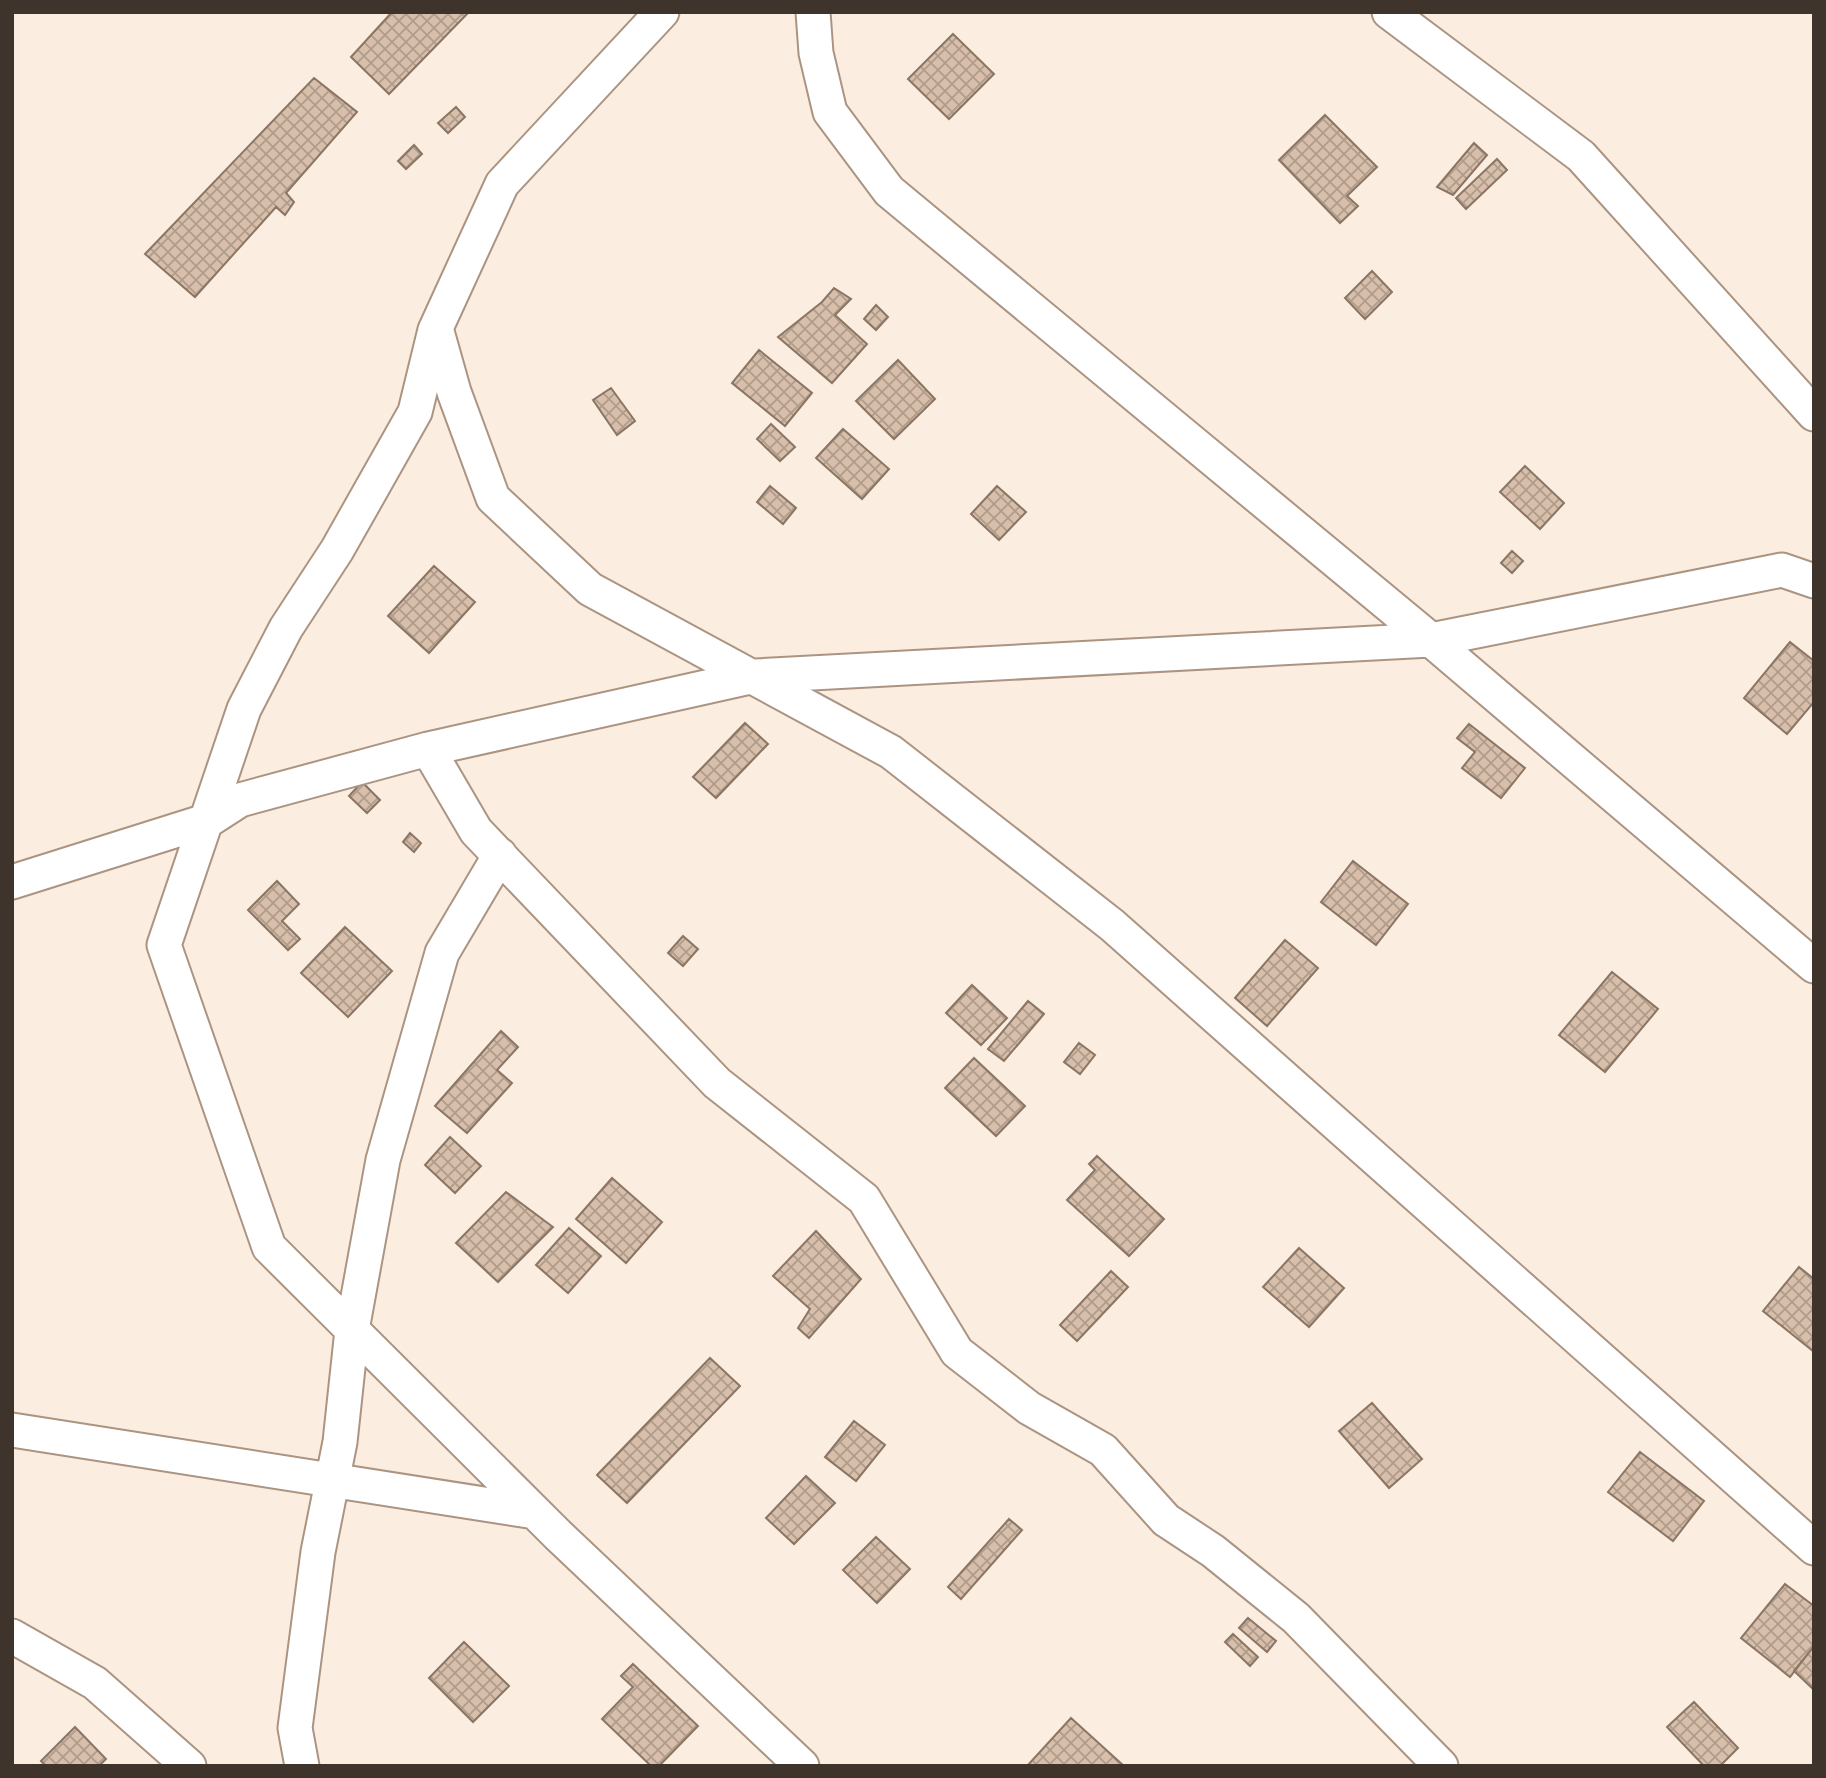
<svg xmlns="http://www.w3.org/2000/svg" width="1826" height="1778" font-family="Signika,sans-serif">
<defs>
<pattern id="building-cross-hatch" width="8" height="8" patternUnits="userSpaceOnUse" patternTransform="scale(1.75)"><rect width="8" height="8" fill="#d7bfab"/><path d="M0 0l8 8M0 8l8-8" fill="none" stroke="#b09c8b"/></pattern>
</defs>
<rect width="100%" height="100%" fill="#fcede1"/>
<path fill="url(#building-cross-hatch)" stroke="#8b7563" stroke-width="2" d="M392,12H469L389,94L351,57Z
M953,34L994,74L949,119L908,79Z
M314,78L357,112L286,193L294,202L285,215L276,207L195,297L145,254Z
M456,107L465,117L448,133L438,123Z
M1325,115L1377,167L1347,196L1358,206L1340,223L1279,160Z
M1474,143L1487,155L1453,195L1437,187Z
M414,145L422,154L406,169L398,161Z
M1497,159L1507,170L1466,209L1456,198Z
M1372,271L1392,292L1365,319L1345,298Z
M834,288L851,299L835,315L867,344L832,383L778,337L822,302Z
M876,305L888,317L876,330L864,319Z
M759,350L812,393L785,426L732,383Z
M898,360L935,399L894,439L856,401Z
M611,388L635,421L617,435L593,400Z
M771,424L795,447L780,461L757,439Z
M843,429L889,469L862,499L816,458Z
M1525,466L1564,503L1540,529L1500,492Z
M770,486L796,508L783,524L757,502Z
M997,486L1026,512L999,540L971,514Z
M1512,551L1523,561L1512,573L1501,563Z
M434,566L475,602L429,653L388,616Z
M1790,642L1814,661V702L1787,734L1744,698Z
M745,723L768,744L716,798L693,777Z
M1469,724L1525,768L1501,798L1462,768L1475,752L1457,738Z
M362,782L380,800L367,813L349,796Z
M410,833L421,843L414,852L403,842Z
M1353,861L1408,904L1376,945L1321,902Z
M277,881L299,904L282,921L300,939L288,950L248,910Z
M345,927L392,971L348,1017L301,973Z
M683,936L698,949L683,966L668,953Z
M1285,940L1318,968L1267,1026L1235,998Z
M1612,972L1658,1009L1605,1072L1559,1035Z
M972,985L1007,1018L981,1045L946,1013Z
M1028,1001L1044,1014L1004,1061L988,1049Z
M501,1031L518,1047L497,1070L512,1083L467,1133L435,1106Z
M1079,1043L1095,1055L1080,1074L1064,1062Z
M974,1058L1025,1106L996,1136L945,1088Z
M450,1137L481,1166L455,1193L425,1165Z
M1097,1156L1164,1219L1129,1256L1067,1200L1095,1170L1089,1164Z
M612,1178L662,1222L626,1263L576,1219Z
M506,1192L553,1227L498,1282L456,1243Z
M569,1228L601,1256L568,1293L536,1265Z
M816,1231L861,1279L809,1338L798,1328L810,1309L773,1276Z
M1299,1248L1344,1288L1309,1327L1263,1287Z
M1799,1267L1814,1279V1352L1763,1311Z
M1111,1271L1128,1287L1077,1341L1060,1325Z
M710,1358L740,1386L627,1503L597,1475Z
M1372,1403L1422,1459L1389,1488L1339,1431Z
M854,1421L885,1445L856,1481L825,1457Z
M1640,1452L1704,1501L1673,1541L1608,1492Z
M806,1476L835,1503L794,1544L766,1518Z
M1009,1519L1022,1530L961,1599L948,1587Z
M876,1537L910,1569L877,1603L843,1570Z
M1785,1584L1814,1606V1646L1790,1677L1741,1638Z
M1248,1618L1276,1641L1267,1652L1239,1628Z
M1233,1634L1258,1657L1250,1666L1225,1642Z
M464,1642L509,1686L473,1722L429,1678Z
M1814,1646V1688L1813,1689L1794,1671Z
M633,1664L698,1726L659,1766H651L602,1719L633,1687L621,1676Z
M1694,1702L1738,1748L1720,1766H1704L1667,1727Z
M1071,1718L1124,1766H1027Z
M75,1727L106,1759L99,1766H46L41,1761Z"/>
<g fill="none" stroke-linecap="round" stroke-linejoin="round">
<g stroke="#ab9481" stroke-width="37">
<path id="minor" d="M662,12L502,184L436,328L454,392L493,498L590,589L891,752L1112,925L1814,1548
M813,12L816,53L830,112L889,191L1431,640L1814,966
M1389,12L1581,156L1814,414
M435,330L415,412L337,550L286,628L244,709L164,945L269,1247L558,1535L802,1766
M428,749L476,831L717,1083L864,1199L957,1352L1029,1408L1103,1450L1166,1520L1213,1551L1296,1618L1441,1766
M12,882L209,820L240,800L428,749L755,676L1431,640L1782,570L1814,581
M12,1430L535,1512
M12,1636L95,1683L189,1766
M302,1766L295,1728L318,1552L340,1442L352,1330L383,1160L442,953L500,855"/>
</g>
<use href="#minor" stroke="#fff" stroke-width="33"/>
</g>
<rect width="1826" height="1778" fill="none" stroke="#3e342c" stroke-width="28"/>
</svg>
